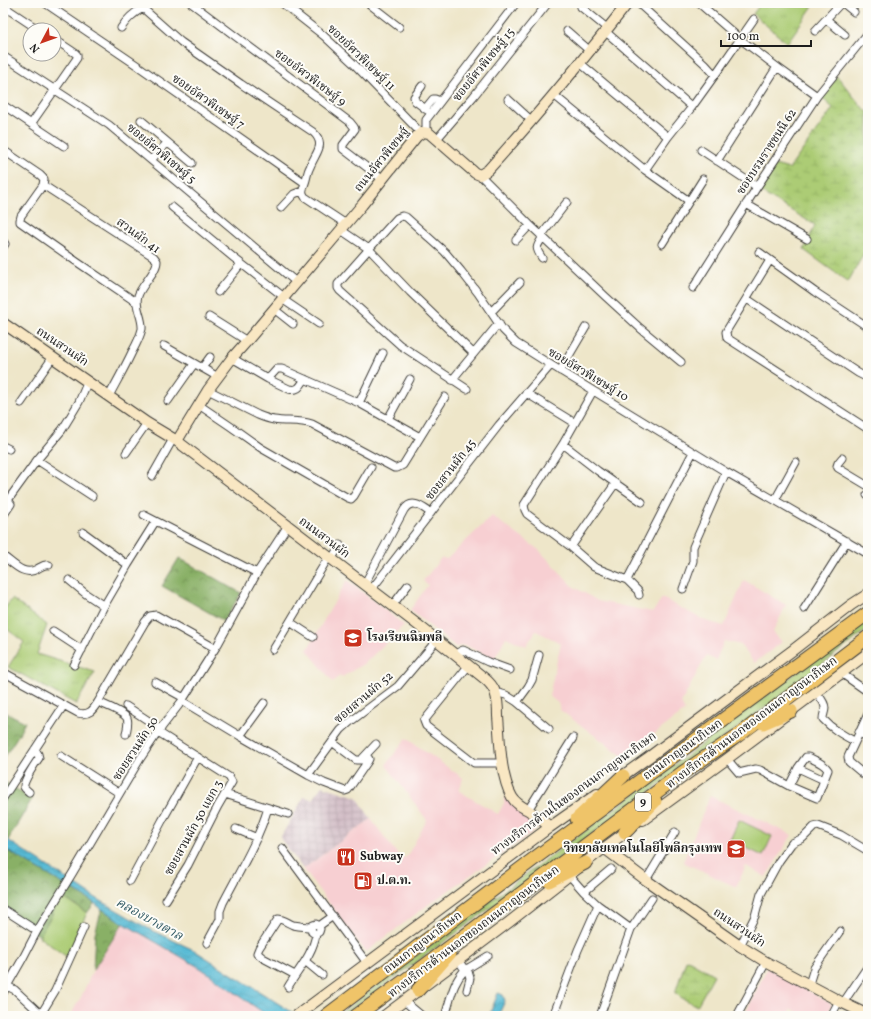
<svg xmlns="http://www.w3.org/2000/svg" width="871" height="1019" font-family="Vollkorn,'Noto Serif Thai',serif">
<defs>
<pattern id="industrial-grid" width="8" height="8" patternUnits="userSpaceOnUse"><rect width="8" height="8" fill="#d2bdc6"/><path d="M0 4h8M4 0v8" fill="none" stroke="#b4a2aa"/></pattern>
<pattern id="grass-tufts" width="24" height="20" patternUnits="userSpaceOnUse"><rect width="24" height="20" fill="#accc74"/><path d="M3 7l-1-3M5 7V3M7 7l1-3M15 17l-1-3M17 17v-4M19 17l1-3" fill="none" stroke="#93af64"/></pattern>
<pattern id="forest-crowns" width="20" height="18" patternUnits="userSpaceOnUse"><rect width="20" height="18" fill="#89b066"/><path d="M2 6a3 3 0 1 1 6 0M12 15a3 3 0 1 1 6 0" fill="none" stroke="#6f8e53"/></pattern>
<pattern id="wetland-marsh" width="20" height="14" patternUnits="userSpaceOnUse"><rect width="20" height="14" fill="#accc74"/><path d="M1 5h8M5 5V1M11 12h8M15 12V8" fill="none" stroke="#93af64"/></pattern>
<pattern id="water-waves" width="16" height="10" patternUnits="userSpaceOnUse"><rect width="16" height="10" fill="#56bad4"/><path d="M0 5q4-4 8 0t8 0" fill="none" stroke="#4a9fb5"/></pattern>
</defs>
<rect width="100%" height="100%" fill="#fdfcf7"/>
<filter id="ink" filterUnits="userSpaceOnUse"><feTurbulence type="fractalNoise" baseFrequency=".025" numOctaves="2"/><feDisplacementMap in="SourceGraphic" scale="8" xChannelSelector="R" yChannelSelector="G"/><feConvolveMatrix kernelMatrix="1 2 1 2 8 2 1 2 1" color-interpolation-filters="sRGB"/></filter>
<filter id="wash" filterUnits="userSpaceOnUse"><feTurbulence type="fractalNoise" baseFrequency=".012" numOctaves="4" result="noise"/><feDisplacementMap in="SourceGraphic" scale="16" xChannelSelector="R" yChannelSelector="G"/><feGaussianBlur stdDeviation="0.9" result="paint"/><feColorMatrix in="noise" values="0 0 0 0 0 0 0 0 0 0 0 0 0 0 0 0 0 1.4 0 .05"/><feComposite in="paint" operator="in"/></filter>
<g filter="url(#wash)">
<rect width="100%" height="100%" fill="#eee6c9"/>
<path fill="#f7cfd2" d="M492,516L539,550L574,587L598,601L653,612L662,598L706,621L724,626L744,580L786,605L773,632L782,642L754,663L741,645L724,641L716,660L706,656L681,703L685,711L624,757L560,710L558,703L549,696L561,643L536,631L526,646L506,637L494,659L465,645L456,647L410,610L428,585L423,581L441,558L447,559Z
M347,580L404,625L365,663L342,677L340,675L333,682L307,650Z
M406,738L463,778L459,791L498,814L504,803V797L541,826L429,904L366,952L303,869L371,819L398,855L406,858L427,820L386,765Z
M710,796L792,835L766,877L746,866L736,887L683,862Z
M123,923L202,969L268,1016H70L81,997L93,970Z
M767,968L832,1004L827,1016H806L791,1009L788,1016H744Z"/>
<path fill="url(#industrial-grid)" d="M322,786L357,797L371,819L303,869L280,838L304,797L312,799Z"/>
<path fill="url(#grass-tufts)" stroke="#647448" d="M761,3H815L787,43L753,14Z
M12,599L47,625L37,654L95,672L76,704L8,667L24,642L3,626V610Z
M868,618V629L771,703L371,995L341,1016H337L425,949L692,752Z"/>
<path fill="url(#forest-crowns)" stroke="#526641" d="M179,558L241,593L224,621L162,586Z
M3,711L25,722L19,734L3,759Z
M3,781L32,799L8,840L3,837Z
M3,848L90,900L94,904L87,913L62,897L40,936L3,913Z
M102,909L123,923L93,970L95,933Z"/>
<path fill="url(#wetland-marsh)" stroke="#647448" d="M837,76L862,107L868,112V246L848,282L804,250L815,225L759,191L775,165L789,169L833,108L821,97Z
M686,960L690,961L714,975L697,1006L682,998L675,993Z"/>
<path fill="#accc74" stroke="#647448" d="M739,820L772,836L763,856L730,840Z
M62,897L87,913L67,957L39,937Z"/>
<path fill="url(#water-waves)" stroke="#396b78" d="M3,837L96,898L151,930L194,950L298,1016H268L202,969L123,923L102,909L90,900L3,848Z
M498,993L503,995L505,1001L498,1016H489Z"/>
</g>
<g filter="url(#ink)">
<g fill="none" stroke-linecap="round" stroke-linejoin="round">
<g stroke="#3c3a36" stroke-width="9">
<path id="street" d="M45,3L138,66L305,183C303,189 301,192 305,197L346,224
M137,3L181,42L241,84L313,132C327,145 315,153 310,167C307,172 307,178 305,183
M191,3L350,122L354,127L355,129L343,145V149L382,179
M282,3L324,36L354,64L418,130L420,133
M368,3L399,27
M638,3L705,64L715,75
M699,3L740,39L777,67L817,96
M843,3L854,12
M3,6L39,30
M581,7L608,29
M826,19L845,35
M121,28C127,19 133,13 143,8
M567,31L590,51
M815,31L841,3
M606,32L692,107
M3,56L109,125L296,282
M580,63L668,137
M422,86L414,97L415,101L431,113
M554,95L645,170L689,201
M508,99L532,121
M3,105L64,146
M425,109L433,99H435L440,101
M141,120L192,163
M31,124L77,58V55L75,53L54,39
M426,132V120L516,3
M436,140L473,97L548,3
M3,150L40,175L44,179L43,185L21,216L20,220V222L77,262L136,302
M701,150L757,187
M151,160L167,143
M717,161L777,67
M645,170L668,137L692,107L715,75L754,19
M480,175L530,225L605,296L640,328L681,362
M43,185L154,257L157,261C157,272 141,285 138,296C134,307 143,317 142,329C140,337 136,345 132,352C125,367 117,381 109,396
M746,204L807,239
M172,207L234,258L284,297
M281,208L294,194L302,191
M341,230L369,249L397,218L402,216L406,217L445,252L461,271L478,293L503,330L516,343L551,365L726,472L868,554
M541,236L567,202
M516,240L530,225
M3,241L5,244L3,247
M662,244L703,179
M759,252L815,292L868,327
M542,258C535,248 536,247 543,237
M770,260L727,330L726,332L727,338L868,429
M693,288L757,187L817,96L868,33
M218,292L241,264
M282,299L319,324
M747,299L858,373L868,378
M274,309L293,324
M491,312L520,282
M209,317L247,341
M164,346L218,377
M232,358L268,379L277,369H282L359,403L420,437
M202,368L210,357
M560,371L586,327
M268,379L289,389C299,391 300,386 305,379
M452,380L499,323
M467,389L400,345L340,291L338,288V284L369,249L410,292L473,353
M208,390L258,415C263,417 268,419 274,420C286,422 300,420 312,424L394,468H397L403,465L445,397
M593,391L563,444L524,505L525,510L527,514L571,547L594,567L627,580L638,591L639,595
M526,393L575,423
M168,401L194,364
M21,403L53,357
M359,403L383,353
M199,405L230,426L261,448L348,498L351,499L354,496L371,467
M388,419L410,379
M563,444L598,471L642,502
M3,446L9,449
M126,453L147,423
M842,458L838,463L837,466L838,468L868,486
M37,460L92,496
M152,476L173,439
M867,495L868,496
M775,500L796,462
M144,515L257,573
M3,516L11,504L8,500L37,460L62,430L70,417L79,402L88,381
M83,532L128,565
M571,547L615,484
M3,556C13,563 24,577 37,569C41,567 44,564 49,565
M331,560L340,545
M69,580L86,594L104,606
M627,580L693,452
M364,585L404,510C412,498 422,507 431,513
M683,589L693,561V547L726,472
M371,590L499,425L551,365
M392,606L408,585
M804,609L847,541
M290,622L313,637
M53,631L82,650
M273,650L328,558
M455,654L463,650L488,662L510,670
M74,665L104,606L128,565L155,522
M469,665L424,721L426,726L474,763H502
M3,672L78,713C89,716 93,710 98,702L145,622L150,616L156,615L215,648
M841,673L868,692
M155,682L184,698
M495,692L506,695L517,702L549,729
M816,692C819,696 825,702 825,708C825,712 823,714 823,719C832,729 843,735 854,741
M182,701L240,736L308,775L324,783L345,791L348,790L368,761L369,759L366,755
M98,702C105,705 123,712 127,718C129,722 127,729 126,734
M517,702L528,687L532,680L539,655
M126,706L161,729
M868,714L848,757L849,762L868,778
M158,732L229,777L232,782L218,806L188,865L166,900
M859,732L868,738
M240,736L264,703
M332,742L356,760H361L376,744
M61,756L119,793
M727,759L739,773L756,769L760,770L789,786L817,798L828,770C824,763 814,760 808,757H806L798,768L789,786
M798,768L824,780
M308,775L341,730L350,722L398,686L437,640
M29,792C27,790 25,789 24,787C22,783 36,762 39,758L38,754L35,749
M225,794L288,814
M3,798L64,705
M528,810L573,738
M236,829L257,838
M282,848L367,963
M569,875L584,892L611,869
M646,880L675,832
M130,881L162,821L198,757
M584,892L598,905L631,929
M3,909L37,931
M319,926L320,929L319,932L315,934L312,932L311,927L313,925L316,924L319,926L333,916
M207,943L220,919V911L223,903C239,872 258,841 268,808
M740,946L755,916L761,894L779,861L792,843L803,838L814,827L818,826L841,835L868,851
M305,961L322,975
M465,970L488,956
M295,975L263,958L257,953L259,948L278,919C283,919 288,923 293,925C299,926 305,927 311,927
M3,984L15,990L43,1016
M809,984L814,968L840,931
M288,987C298,970 313,954 316,934
M467,990L470,978L467,968
M3,993L23,958L37,931L72,874L140,759L158,732L182,701L218,644L257,573L287,527
M404,1001L422,1016
M843,1003L868,966
M41,1014L55,991L84,927
M445,1016C451,999 452,983 465,970L458,960
M553,1016L578,950L598,905
M600,1016L631,929L652,898
M737,1016L766,962
M831,1016L839,1001"/>
</g>
<g stroke="#3c3a36" stroke-width="12">
<path id="secondary" d="M3,323L147,423L177,441L418,625L484,678C489,682 493,686 495,692C498,700 498,708 498,716C500,740 500,776 512,797C516,804 522,807 528,810C536,815 543,821 550,827
M177,441L208,390L232,358L247,341L362,205L417,136L423,132L429,133L475,173L480,175L488,170C537,116 583,60 628,3
M618,779L649,757L793,650L851,605L868,594
M643,820L727,759L868,653
M604,848L646,880L740,946L766,962L843,1003L868,1015
M296,1016L550,827L597,794
M384,1016L508,923L604,848L630,829"/>
</g>
<g stroke="#3c3a36" stroke-width="15">
<path id="highway" d="M763,723L791,711
M577,819L623,776
M625,832L655,801
M549,881L585,863
M418,990L449,954
M326,1016L535,858L868,613
M356,1016L419,970L682,773L743,732L868,637"/>
</g>
<use href="#street" stroke="#fff" stroke-width="7"/>
<use href="#secondary" stroke="#f9e7c3" stroke-width="10"/>
<use href="#highway" stroke="#efc469" stroke-width="13"/>
</g>
</g>
<defs>
<g id="school-square" transform="scale(1)"><rect x="-9" y="-9" width="18" height="18" rx="4" fill="#c8321e" stroke="#fdfcf7"/><path d="M0-5L7-2L0 1L-7-2ZM-4 1L0 2.5L4 1V4Q0 6-4 4Z" fill="#fff"/></g>
<g id="university-square" transform="scale(1)"><rect x="-9" y="-9" width="18" height="18" rx="4" fill="#c8321e" stroke="#fdfcf7"/><path d="M0-5L7-2L0 1L-7-2ZM-4 1L0 2.5L4 1V4Q0 6-4 4Z" fill="#fff"/></g>
<g id="restaurant-square" transform="scale(1)"><rect x="-9" y="-9" width="18" height="18" rx="4" fill="#c8321e" stroke="#fdfcf7"/><path d="M-5-6h1v4h1v-4h1v4h1v-4h1v5L-1.5 .5V6h-2V.5L-5-1ZM5-6V6H3V1.5H1.5Q1.5-4 5-6Z" fill="#fff"/></g>
<g id="fuel-square" transform="scale(1)"><rect x="-9" y="-9" width="18" height="18" rx="4" fill="#c8321e" stroke="#fdfcf7"/><path d="M-5.5-6h7V0h2V4h1.3V-2.5L3-4.5l.8-.8L6-3V5H2.5V1h-1V6h-7ZM-4.2-4.7v3.2H.2V-4.7Z" fill="#fff"/></g>
</defs>
<g fill-rule="evenodd">
<use href="#school-square" x="353" y="638"/>
<use href="#university-square" x="736" y="849"/>
<use href="#restaurant-square" x="346" y="857"/>
<use href="#fuel-square" x="363" y="881"/>
</g>
<g text-anchor="middle" dominant-baseline="central" stroke-width="4" stroke-linejoin="round" paint-order="stroke">
<rect fill="#fdfcf7" stroke="#605f5e" stroke-width="1" x="635" y="793" width="16" height="18" rx="3"/>
<g font-size="11" font-weight="bold" fill="#1c1c1c">
<text x="643" y="802">9</text>
</g>
<g font-size="12" fill="#1c1c1c" stroke="#fdfcf7">
<text transform="translate(361 58) rotate(44)">ซอยอัศวพิเชษฐ์ 11</text>
<text transform="translate(484 65) rotate(-51)">ซอยอัศวพิเชษฐ์ 15</text>
<text transform="translate(310 78) rotate(37)">ซอยอัศวพิเชษฐ์ 9</text>
<text transform="translate(208 102) rotate(35)">ซอยอัศวพิเชษฐ์ 7</text>
<text transform="translate(767 152) rotate(-57)">ซอยบรมราชชนนี 62</text>
<text transform="translate(161 154) rotate(40)">ซอยอัศวพิเชษฐ์ 5</text>
<text transform="translate(382 160) rotate(-51)">ถนนอัศวพิเชษฐ์</text>
<text transform="translate(138 236) rotate(36)">สวนผัก 41</text>
<text transform="translate(62 347) rotate(34)">ถนนสวนผัก</text>
<text transform="translate(588 375) rotate(31)">ซอยอัศวพิเชษฐ์ 10</text>
<text transform="translate(451 470) rotate(-52)">ซอยสวนผัก 45</text>
<text transform="translate(324 538) rotate(37)">ถนนสวนผัก</text>
<text transform="translate(364 698) rotate(-40)">ซอยสวนผัก 52</text>
<text transform="translate(752 723) rotate(-37)">ทางบริการด้านนอกของถนนกาญจนาภิเษก</text>
<text transform="translate(136 749) rotate(-57)">ซอยสวนผัก 50</text>
<text transform="translate(683 750) rotate(-36)">ถนนกาญจนาภิเษก</text>
<text transform="translate(574 794) rotate(-36)">ทางบริการด้านในของถนนกาญจนาภิเษก</text>
<text transform="translate(194 828) rotate(-61)">ซอยสวนผัก 50 แยก 3</text>
<text transform="translate(739 928) rotate(34)">ถนนสวนผัก</text>
<text transform="translate(474 932) rotate(-37)">ทางบริการด้านนอกของถนนกาญจนาภิเษก</text>
<text transform="translate(423 943) rotate(-37)">ถนนกาญจนาภิเษก</text>
</g>
<g font-size="12" font-weight="bold" fill="#1c1c1c" stroke="#fdfcf7" text-anchor="start">
<text x="367" y="638">โรงเรียนฉิมพลี</text>
<text x="722" y="849" text-anchor="end">วิทยาลัยเทคโนโลยีโพลีกรุงเทพ</text>
<text x="360" y="857">Subway</text>
<text x="377" y="881">ป.ต.ท.</text>
</g>
<g font-size="13" font-style="italic" fill="#335b66" stroke="#fdfcf7">
<text transform="translate(149 920) rotate(29)">คลองบางตาล</text>
</g>
</g>
<rect width="871" height="1019" fill="none" stroke="#fdfcf7" stroke-width="16"/>
<g transform="translate(42 42) rotate(229)"><circle r="19" fill="#fdfcf7" stroke="#a3a29f"/>
<path d="M0-3L7 15L0 10L-7 15Z" fill="#c8321e"/>
<text y="-6" font-size="11" font-weight="bold" text-anchor="middle" fill="#1c1c1c">N</text>
</g>
<path d="M721 40v6h90v-6" fill="none" stroke="#1c1c1c" stroke-width="2"/>
<text x="727" y="40" font-size="12" fill="#1c1c1c" stroke="#fdfcf7" stroke-width="3" paint-order="stroke">100 m</text>
</svg>
